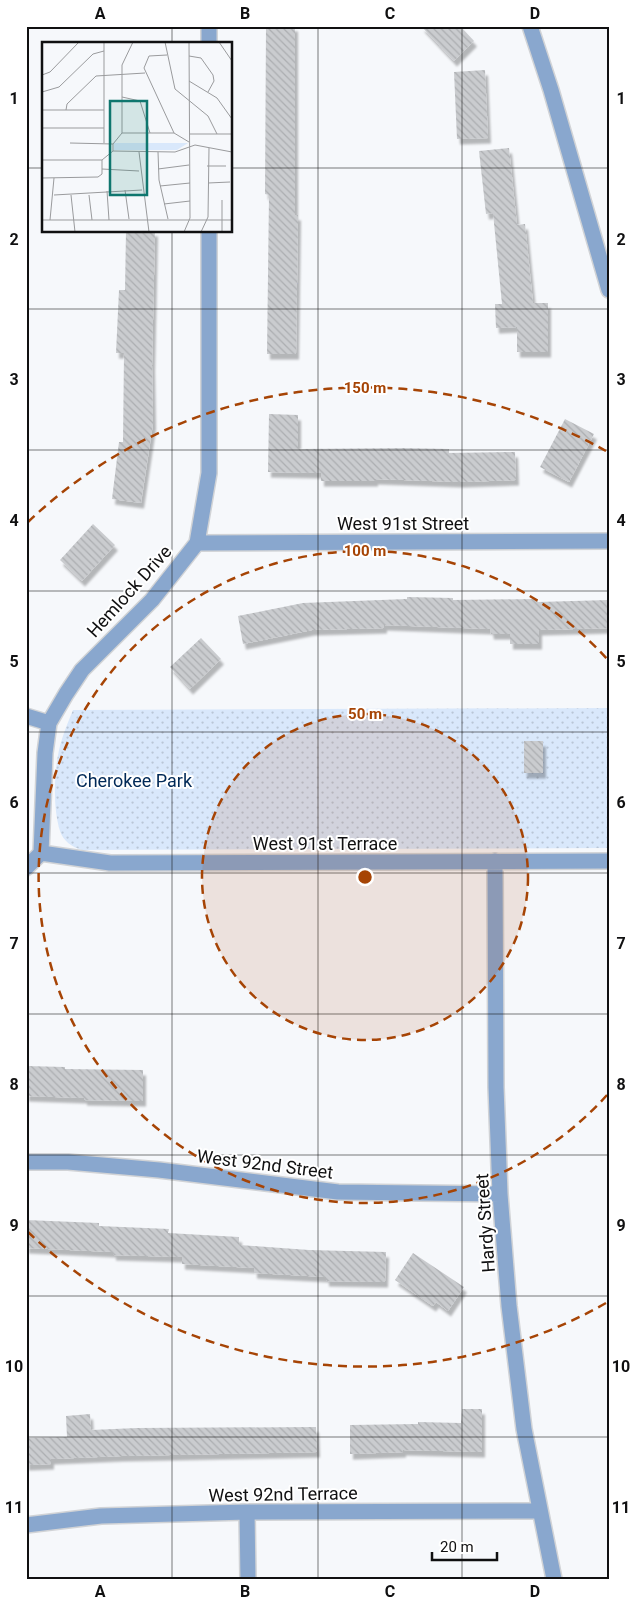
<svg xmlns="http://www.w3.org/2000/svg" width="635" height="1605" font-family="Roboto,sans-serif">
<defs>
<pattern id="park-dots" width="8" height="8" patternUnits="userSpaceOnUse" patternTransform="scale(1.25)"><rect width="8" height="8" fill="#d9e8fb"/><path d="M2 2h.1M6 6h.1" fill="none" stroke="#b9c6d6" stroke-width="1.8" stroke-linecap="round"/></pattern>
<pattern id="building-back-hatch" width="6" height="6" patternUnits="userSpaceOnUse" patternTransform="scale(1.25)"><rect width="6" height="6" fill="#cacccf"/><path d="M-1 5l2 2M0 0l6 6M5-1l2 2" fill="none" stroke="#acaeb1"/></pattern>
<filter id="shadow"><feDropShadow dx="3" dy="5.5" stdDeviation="1" flood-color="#0004"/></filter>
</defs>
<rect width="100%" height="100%" fill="#f6f8fb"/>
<path fill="url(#park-dots)" d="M609,708V848L82,850C72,847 63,841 60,831C52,806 54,763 62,739C65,729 69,720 73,710Z"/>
<path fill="url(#building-back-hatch)" filter="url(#shadow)" d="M266,26H295V215H298L296,354H267L269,195L265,194Z
M421,26H460L474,41L454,61Z
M485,70L488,138L457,139L454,72Z
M509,148L517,225L525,224L533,303H548V352H517V327L496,328L495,304H502L493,213L486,214L479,151Z
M126,231H155L152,366L153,424L141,503L112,499L119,442H123L124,353H116L119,290H125Z
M269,414L298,415V449L404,448L449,449V453L515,452L516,480L460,482L375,479V481H321V473L268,472Z
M565,419L594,434L569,482L540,467Z
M93,524L115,545L82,581L60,560Z
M407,597L453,598V600L538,599V602L609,600V628L539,630V644H510V634H491L490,629L384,625V628L312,630L243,644L238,616L303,603L407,599Z
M201,638L221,659L190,689L170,667Z
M524,741H543V773H524Z
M26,1066L65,1067V1069L143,1070V1101L84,1100V1098L26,1096Z
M26,1220L99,1223V1226L169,1229L168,1233L239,1237V1245L309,1250L386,1252L385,1282L326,1281V1277L254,1273V1268L182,1264V1257L113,1255V1252L26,1248Z
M413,1253L464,1287L448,1311L436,1302L433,1306L395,1280Z
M462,1409H482V1452L403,1450V1452L350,1454V1425L418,1424V1422L461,1423Z
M90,1414L91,1430L137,1428L316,1427L317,1452L121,1456L51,1459V1464L26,1465V1438L67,1437L66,1416Z"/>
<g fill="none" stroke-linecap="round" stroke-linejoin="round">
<g stroke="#d1d3d6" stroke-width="18">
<path id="street" d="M530,26L551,90L609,290
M209,44V26
M197,543L609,541
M26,716L49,723
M41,853L110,863L609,861
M495,861L496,1087L500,1194L509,1306L524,1429L554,1579
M26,868L41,853L45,753L49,723L66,694L82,670L152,600L197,543L209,473V231
M26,1162H68L159,1170L338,1192L500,1194
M247,1512L248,1579
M26,1525L101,1516L247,1512L540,1511"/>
</g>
<use href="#street" stroke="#89a7ce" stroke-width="15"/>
</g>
<path fill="none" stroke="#101011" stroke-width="1" stroke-opacity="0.55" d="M172,26V44M318,26V1579M462,26V1579M26,168H44M231,168H609M172,231V1579M26,309H609M26,450H609M26,591H609M26,732H609M26,873H609M26,1014H609M26,1155H609M26,1296H609M26,1437H609"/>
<circle cx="365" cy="877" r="163" fill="#a64405" fill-opacity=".12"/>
<g fill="none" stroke="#a64405" stroke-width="2.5" stroke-dasharray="9 6">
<circle cx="365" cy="877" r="163"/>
<path d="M607 1095A326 326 0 1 1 607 659"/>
<path d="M606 1303A489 489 0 0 1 28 1232M28 522A489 489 0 0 1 606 451"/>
</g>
<g text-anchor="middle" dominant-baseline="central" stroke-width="4" stroke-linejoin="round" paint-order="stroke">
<g font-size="18" fill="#101011" stroke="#fff">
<text x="403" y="523">West 91st Street</text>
<text transform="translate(129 591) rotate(-48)">Hemlock Drive</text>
<text x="325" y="843">West 91st Terrace</text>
<text transform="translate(265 1164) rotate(7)">West 92nd Street</text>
<text transform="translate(485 1223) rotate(-94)">Hardy Street</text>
<text transform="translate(283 1494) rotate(-1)">West 92nd Terrace</text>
</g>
<g font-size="18" fill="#002957" stroke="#fff">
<text x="134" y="780">Cherokee Park</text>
</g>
</g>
<g transform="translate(42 42)">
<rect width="190" height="190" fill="#f6f8fb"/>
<path d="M72,101H146L135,108H72Z" fill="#d9e8fb"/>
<path fill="none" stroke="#9a9b9d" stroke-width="1" d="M62,0V101M123,0L133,47L166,74L175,92M177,0L190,19M125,13L107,14L102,26L132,91M147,14L159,16L171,33L172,39L166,50M0,33L8,30L37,0M147,39L175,56L190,77M0,50L17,45L51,12L62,9M80,55L98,59L108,91M0,68H62M24,68L25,62L54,34L103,31M0,86H62M80,91H132L147,100M147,92H190M28,101L71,102M71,109L133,110L153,103L190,110M97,110L107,190M116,110L117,138L126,177M0,118H60M60,118L71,109V102L80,91V23L91,0M165,124H184M60,127L97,129M116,127L147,123M0,136L56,135L60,132V118M166,141L188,140M118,144L148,141M83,148L87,177M65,149L67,178M12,153L100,148M29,153L33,190M47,153L50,178M180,158V190M122,162L148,159M0,178H190M8,178L12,136M142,190L148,176L147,0M159,190L166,175L167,106"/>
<path fill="#0f766e" fill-opacity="0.15" stroke="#0f766e" stroke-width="2.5" d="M68,59H105V153H68Z"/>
<rect width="190" height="190" fill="none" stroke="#101011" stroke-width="2.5"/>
</g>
<circle cx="365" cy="877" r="8" fill="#a64405" stroke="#fff" stroke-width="2.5"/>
<g font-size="15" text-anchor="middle" font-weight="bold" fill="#a64405" stroke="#fff" stroke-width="4" stroke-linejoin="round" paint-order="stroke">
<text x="365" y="393">150 m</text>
<text x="365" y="556">100 m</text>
<text x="365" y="719">50 m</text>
</g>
<rect width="635" height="1605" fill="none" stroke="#ffffff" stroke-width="55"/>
<path d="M432 1552v8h65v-8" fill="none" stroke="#101011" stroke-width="2.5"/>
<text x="440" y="1552" font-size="15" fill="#101011" stroke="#ffffff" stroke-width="4" paint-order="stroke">20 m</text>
<rect x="28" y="28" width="580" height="1550" fill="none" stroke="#101011" stroke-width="2"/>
<g font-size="16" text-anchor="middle" font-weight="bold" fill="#101011">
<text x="100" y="19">A</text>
<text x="245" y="19">B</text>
<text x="390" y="19">C</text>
<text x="535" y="19">D</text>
<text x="14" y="104">1</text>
<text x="621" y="104">1</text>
<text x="14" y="245">2</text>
<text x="621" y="245">2</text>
<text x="14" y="385">3</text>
<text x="621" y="385">3</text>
<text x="14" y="526">4</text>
<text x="621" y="526">4</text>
<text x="14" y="667">5</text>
<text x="621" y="667">5</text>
<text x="14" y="808">6</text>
<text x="621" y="808">6</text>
<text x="14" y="949">7</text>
<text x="621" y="949">7</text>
<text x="14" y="1090">8</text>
<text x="621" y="1090">8</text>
<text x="14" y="1231">9</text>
<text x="621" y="1231">9</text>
<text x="14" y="1372">10</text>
<text x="621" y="1372">10</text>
<text x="14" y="1513">11</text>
<text x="621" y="1513">11</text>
<text x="100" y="1597">A</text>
<text x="245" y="1597">B</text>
<text x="390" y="1597">C</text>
<text x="535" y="1597">D</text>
</g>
</svg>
